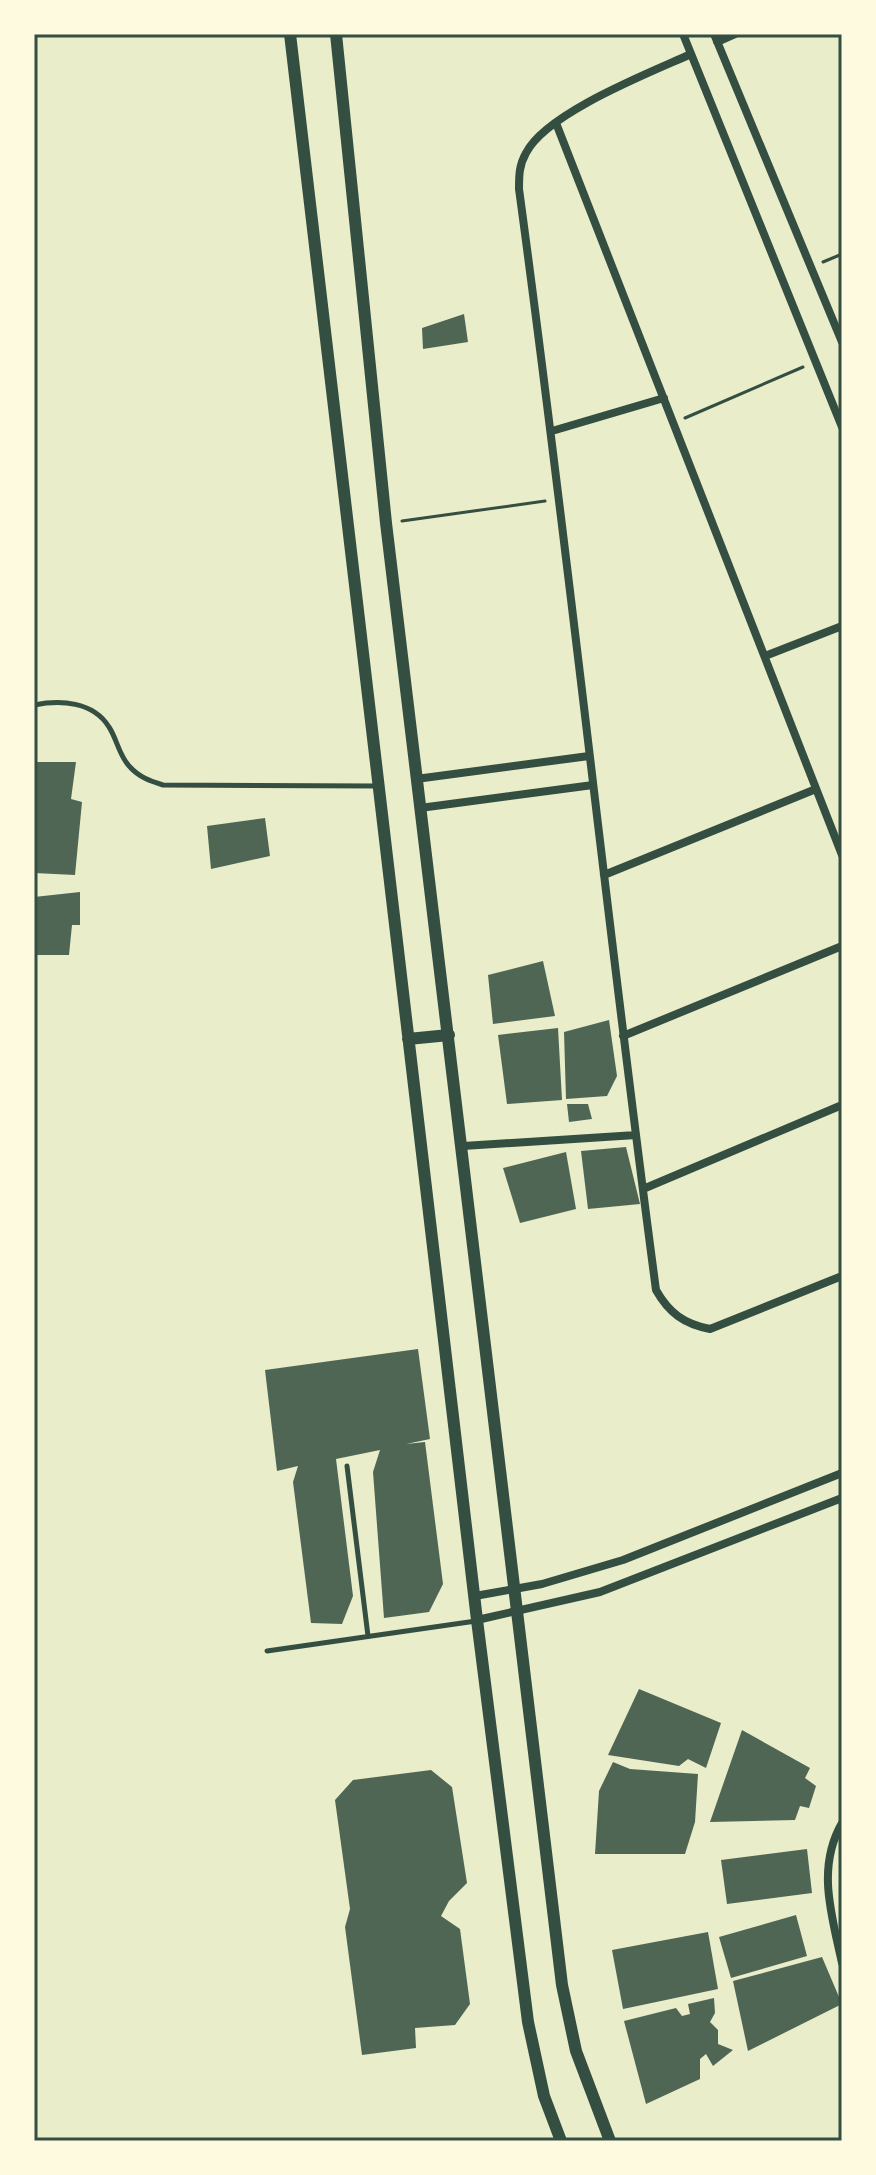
<svg xmlns="http://www.w3.org/2000/svg" width="876" height="2175" font-family="'Exo 2',sans-serif">
<rect width="100%" height="100%" fill="#e9edc9"/>
<path fill="#4f6655" d="M464,314L468,342L423,349L422,328Z
M34,762H76L71,799L82,802L75,875L34,873Z
M265,818L270,856L211,869L207,826Z
M80,892V925H72L69,955H34V897Z
M543,961L555,1016L493,1024L488,975Z
M609,1020L617,1076L607,1096L566,1099L564,1032Z
M558,1028L562,1100L507,1104L498,1035Z
M567,1104H588L592,1119L569,1122Z
M626,1147L640,1204L588,1209L581,1151Z
M566,1152L576,1209L520,1223L503,1168Z
M418,1349L430,1439L406,1444L425,1442L443,1584L429,1612L384,1618L373,1472L380,1450L336,1459L353,1596L342,1624L311,1623L293,1482L298,1466L277,1471L265,1370Z
M639,1689L721,1723L706,1768L688,1759L679,1766L608,1755Z
M742,1730L810,1768L805,1778L816,1786L809,1808L800,1806L795,1820L710,1822Z
M613,1762L630,1769L698,1774L695,1822L685,1854H595L599,1791Z
M431,1770L452,1787L467,1883L449,1901L441,1916L460,1929L470,2004L455,2025L415,2028L416,2048L362,2055L345,1927L350,1909L335,1800L353,1780Z
M807,1849L812,1893L727,1904L721,1860Z
M796,1915L807,1956L731,1978L719,1937Z
M708,1932L718,1989L623,2009L612,1950Z
M822,1957L842,2004L748,2051L733,1981Z
M714,1998L715,2013L710,2022L718,2030V2044L733,2050L713,2066L706,2054L700,2059V2079L646,2104L624,2021L676,2008L682,2016L690,2014L688,2004Z"/>
<g fill="none" stroke-linecap="round" stroke-linejoin="round">
<path stroke="#344e41" stroke-width="3" d="M823,262L842,254
M685,418L803,367
M402,521L545,501"/>
<path stroke="#344e41" stroke-width="5" d="M34,705C60,700 93,701 109,727C117,739 119,756 130,767C139,777 150,781 163,785L377,786
M347,1466L368,1636
M267,1651L476,1621"/>
<path stroke="#344e41" stroke-width="8" d="M683,34L842,427
M714,34L842,342
M717,42L735,34
M691,54C649,73 546,113 526,153C519,165 519,176 519,189C569,556 607,923 656,1290C669,1313 684,1324 710,1329L842,1276
M556,123L842,855
M552,431L664,398
M765,656L842,626
M416,779L589,756
M420,808L593,785
M604,875L816,789
M623,1036L842,946
M463,1146L636,1135
M643,1189L842,1105
M475,1596L542,1584L623,1560L842,1473
M477,1620L600,1592L842,1498
M842,1823C816,1868 832,1916 842,1963"/>
<path stroke="#344e41" stroke-width="12" d="M290,34L477,1620L528,2022L544,2096L561,2141
M336,34L386,523L562,1985L576,2051L610,2141
M408,1039L449,1035"/>
</g>
<rect width="876" height="2175" fill="none" stroke="#fefae0" stroke-width="72"/>
<rect x="36" y="36" width="804" height="2103" fill="none" stroke="#344e41" stroke-width="3"/>
</svg>
